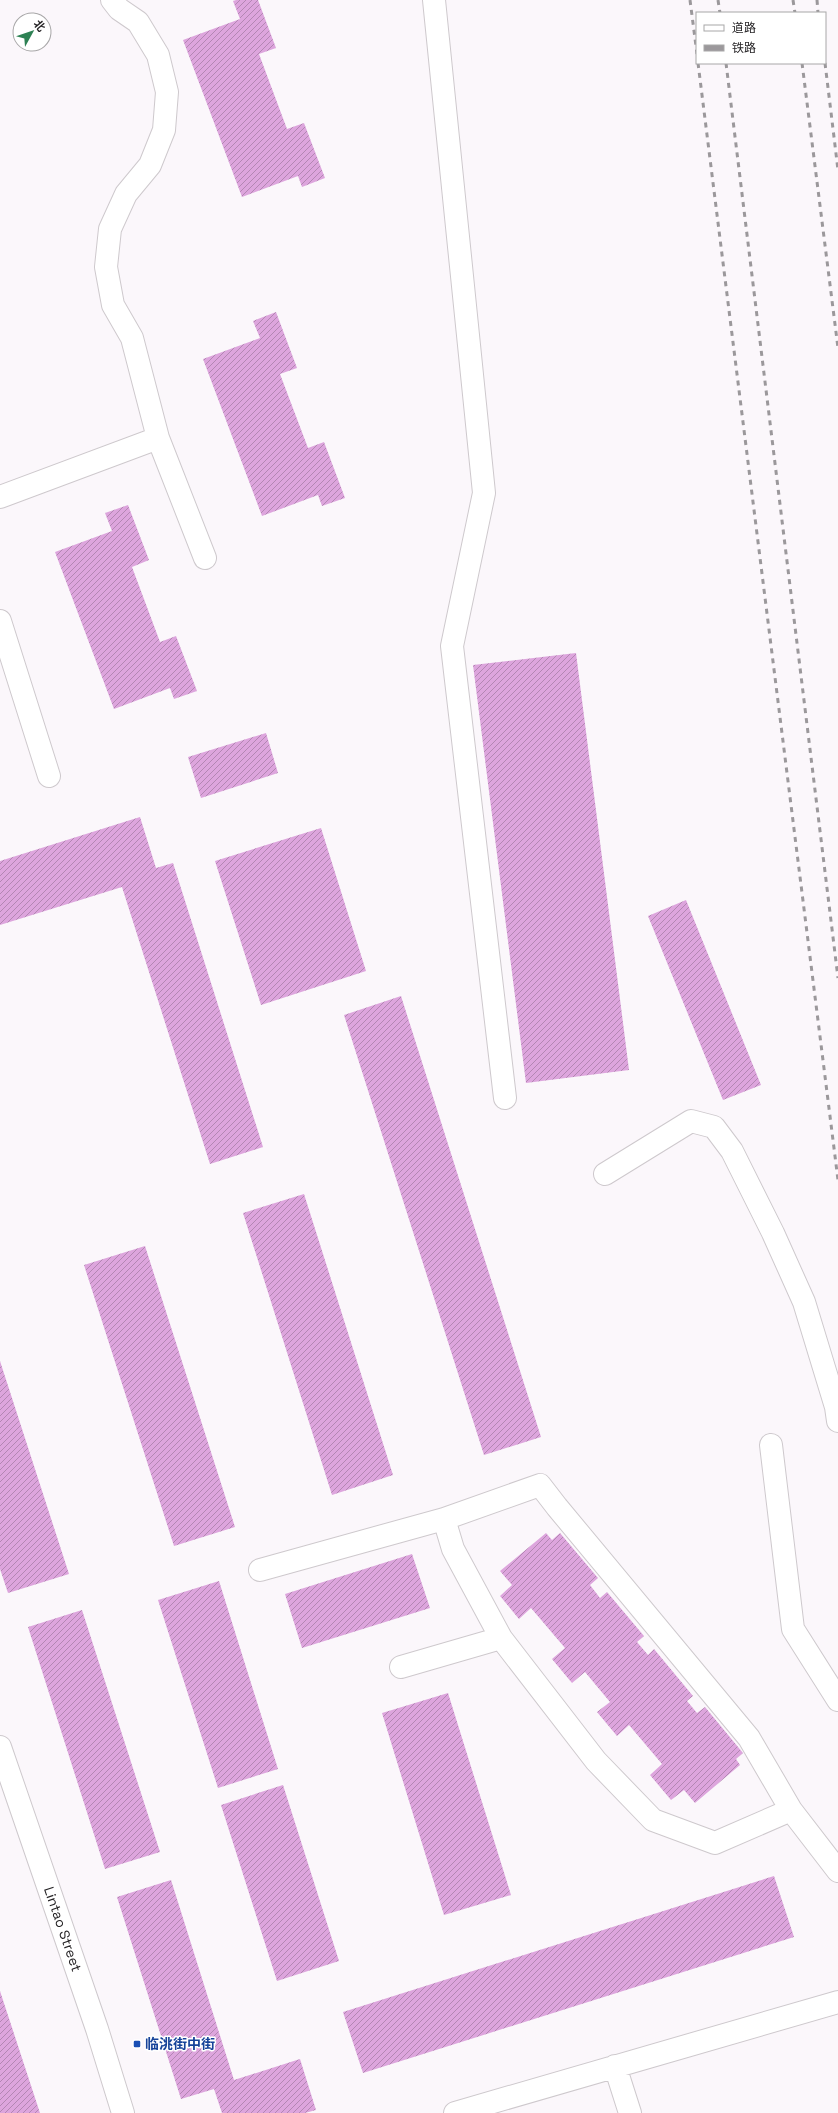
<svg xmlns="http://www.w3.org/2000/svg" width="838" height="2113" font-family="'Space Grotesk','Noto Sans SC',sans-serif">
<defs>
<pattern id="building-hatch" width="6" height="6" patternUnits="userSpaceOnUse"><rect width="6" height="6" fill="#dda5dd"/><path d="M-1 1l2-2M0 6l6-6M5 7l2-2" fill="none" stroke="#b386b3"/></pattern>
</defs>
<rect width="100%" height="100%" fill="#fbf7fb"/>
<path fill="url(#building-hatch)" d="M236,0H258L276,48L259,54L287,129L304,123L325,178L302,187L298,176L242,197L183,40L240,19L233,1Z
M276,312L297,368L280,374L308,448L324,442L345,498L322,506L318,495L262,516L203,359L260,338L253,321Z
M128,505L149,560L132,567L160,642L176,636L197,691L174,699L170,688L114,709L55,552L112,531L105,513Z
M576,653L629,1070L526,1083L473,665Z
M266,733L278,773L201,798L188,757Z
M140,817L156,868L173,863L263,1147L210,1164L122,887L0,925V861Z
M321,828L366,971L261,1005L215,861Z
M686,900L761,1085L723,1100L648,916Z
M401,996L541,1437L484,1455L344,1015Z
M304,1194L393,1475L332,1495L243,1213Z
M145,1246L235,1527L174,1546L84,1265Z
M0,1361L69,1574L8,1593L0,1569Z
M546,1533L552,1540L560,1533L598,1578L590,1585L600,1598L607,1592L644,1636L637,1642L648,1655L654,1649L693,1696L687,1701L697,1713L705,1707L743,1753L736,1759L740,1765L695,1803L684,1790L671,1800L650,1775L662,1764L629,1725L617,1736L597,1712L610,1702L585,1672L572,1683L552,1659L565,1648L531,1608L519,1619L500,1596L512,1585L500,1571Z
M412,1554L430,1608L302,1648L285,1594Z
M219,1581L278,1769L218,1788L158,1600Z
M82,1610L160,1852L105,1869L28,1627Z
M448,1693L511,1895L444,1915L382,1713Z
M283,1785L339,1961L277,1981L221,1805Z
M774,1876L794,1937L363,2073L343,2012Z
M171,1880L234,2080L300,2059L316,2110L305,2113H222L214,2089L181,2099L117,1897Z
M0,1991L40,2113H0Z"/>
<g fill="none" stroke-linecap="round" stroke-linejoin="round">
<g stroke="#cec9cd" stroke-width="24">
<path id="minor" d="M112,0L119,9L138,22L158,55L167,92L164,130L150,165L126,194L110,229L106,267L113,305L132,338L158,438L205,558
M434,0L484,493L452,646L505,1098
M0,497L158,438
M0,621L49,776
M605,1174L691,1121L714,1127L732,1151L773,1233L804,1302L836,1407L838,1421
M771,1445L793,1629L838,1700
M444,1519L453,1549L501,1638L596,1761L653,1820L715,1843L791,1810L838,1871
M260,1570L444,1519L540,1485L557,1507L749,1738L791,1810
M401,1667L501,1638
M0,1747L97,2029L123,2113
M615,2066L630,2113
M455,2113L838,2002"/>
</g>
<use href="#minor" stroke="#fff" stroke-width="22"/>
<path stroke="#9b989b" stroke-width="3" stroke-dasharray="5 5" stroke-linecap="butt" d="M690,0L697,54
M718,0L720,13
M793,0L795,13
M817,0L818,13
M698,63L838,1180
M726,63L838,978
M802,63L838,348
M825,63L838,170"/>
</g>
<rect fill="#1a4fb4" stroke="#fff" stroke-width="1.5" x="133" y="2040" width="8" height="8" rx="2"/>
<g text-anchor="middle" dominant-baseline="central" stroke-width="3" stroke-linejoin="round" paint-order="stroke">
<g font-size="14" fill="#262426" stroke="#fff">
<text transform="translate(63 1929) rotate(71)">Lintao Street</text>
</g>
<g font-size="14" font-weight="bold" fill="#164399" stroke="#fff" text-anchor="start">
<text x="145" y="2044">临洮街中街</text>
</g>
</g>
<rect x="696" y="12" width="130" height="52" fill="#ffffff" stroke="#a8a7a8"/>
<rect x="704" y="25" width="20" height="6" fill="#ffffff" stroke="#a8a7a8"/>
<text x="732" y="32" font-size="12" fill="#262426">道路</text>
<rect x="704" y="45" width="20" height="6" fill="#9b989b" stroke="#a8a7a8"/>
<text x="732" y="52" font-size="12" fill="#262426">铁路</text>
<g transform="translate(32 32) rotate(50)"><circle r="19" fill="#ffffff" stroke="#a8a7a8"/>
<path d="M0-3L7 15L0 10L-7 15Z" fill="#2d8153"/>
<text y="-6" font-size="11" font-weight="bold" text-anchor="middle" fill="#262426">北</text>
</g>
</svg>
